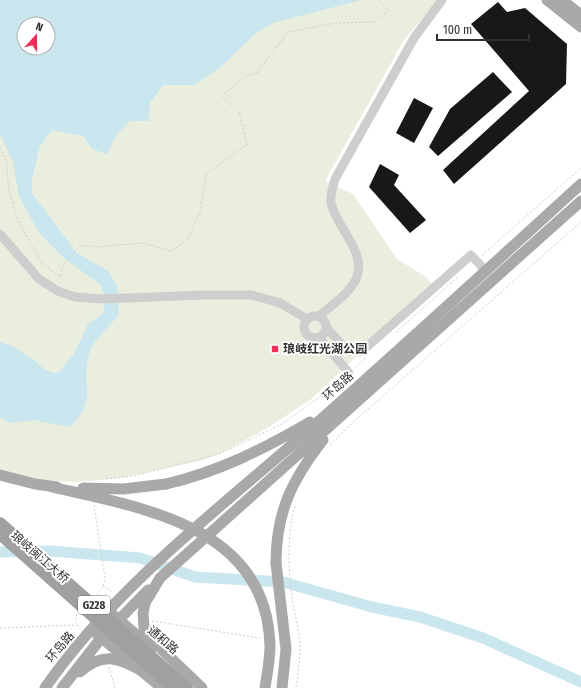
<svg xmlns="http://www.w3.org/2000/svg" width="581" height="688" font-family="'Fira Sans Condensed','Noto Sans SC',sans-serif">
<rect width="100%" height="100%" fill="#fff"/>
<path fill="#e9eede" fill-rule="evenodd" d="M0,0H438L404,40L325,181L353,194L397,259L426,277L433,285L310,400L266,429L219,454L200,461L120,478L100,480L75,482L41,480L0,471ZM24,24H48V48H24Z"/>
<path fill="#cae6ee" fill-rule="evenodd" d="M0,0H361L273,23L256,33L223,65L195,85H163L150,103L149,121H130L116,135L107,154L92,149L83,136L52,130L40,146L32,179V193L76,252L108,271L117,285L119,315C111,324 94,340 90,351C78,384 101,396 70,427L34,420L10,423L0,418V342L12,346L33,359L45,370L56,373L60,371L74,354L88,324L103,314L104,310V293L100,284L65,259L47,241L38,231L19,196L13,162L0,134ZM24,24H48V48H24Z"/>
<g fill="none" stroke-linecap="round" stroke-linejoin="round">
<path stroke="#cae6ee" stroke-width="11" d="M0,552L50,551L140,558L195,577L283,582L372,607L420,617L483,638L581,682"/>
</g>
<path fill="#181818" d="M498,2L507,12L525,8L567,44L566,84L454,184L443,170L529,91L471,24Z
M493,72L512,92L438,156L429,147L450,109Z
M414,98L433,108L414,143L396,133Z
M380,164L399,175L394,185L426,220L410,233L369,187Z"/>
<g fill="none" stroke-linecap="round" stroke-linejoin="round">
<path stroke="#cecece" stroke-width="1" stroke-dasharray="2 2" stroke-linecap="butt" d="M0,148L6,160L9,191L18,221L41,262L60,277L63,266L80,245L97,247L143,243L171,251L187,240L200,212L206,174L247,144L239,112L222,96L245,76L257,73L288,32L336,23L374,22L389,10L378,0
M482,255L581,168
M396,332L459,276
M355,368L366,358
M330,445L350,425L581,222
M106,479L134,476L219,454L282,424L318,398L344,378
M94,505L105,578L103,586L97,595
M295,506C287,535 288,567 292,597C294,613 299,629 300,645C300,660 298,674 296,688
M103,586L113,592
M77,614L75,621L80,629
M152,621L260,638
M0,628L77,625
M109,667L115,688"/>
<path stroke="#cecece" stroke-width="9" d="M0,234L39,279L58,291L75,297L102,299L203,295H252L280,303L307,319
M304 327a11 11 0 1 1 22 0a11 11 0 1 1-22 0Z
M319,316C331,306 349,294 356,279C368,253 336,227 331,203C330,195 333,186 335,179L414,38L442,0
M326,327C335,336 347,356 362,351L471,255L486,271
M319,337L349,373"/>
<path stroke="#a9a9a9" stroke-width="11" d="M547,0L581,27
M562,0L581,15
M166,484C218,472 264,449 310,422
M276,563C276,512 292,480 323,440
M113,615L152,648
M97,634L162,688
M80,672C102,652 118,657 142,671
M45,688C112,591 212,514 301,437C395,354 488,269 581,184
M62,688L102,637L148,590
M202,688L152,640L144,627L143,613L145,603L160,578L581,201"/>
<path stroke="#a9a9a9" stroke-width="11" d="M0,475L35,484L57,487
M52,487C143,508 267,526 270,646C270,660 267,674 265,688
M83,488L123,489L166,484
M276,563L286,649L282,688"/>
<path stroke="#a0a0a0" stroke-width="12" d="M0,523L187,688
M0,534L174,688"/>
</g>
<rect fill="#ee2d59" stroke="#fff" stroke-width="1.5" x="271" y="345" width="8" height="8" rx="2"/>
<g text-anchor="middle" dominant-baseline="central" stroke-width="4" stroke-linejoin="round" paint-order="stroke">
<rect fill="#fff" stroke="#6f6f6f" stroke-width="1" x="78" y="596" width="32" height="18" rx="3"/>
<g font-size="11" font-weight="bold" fill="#313131">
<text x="94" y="605">G228</text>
</g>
<g font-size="12" font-weight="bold" fill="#313131" stroke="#fff" text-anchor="start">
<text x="283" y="349">琅岐红光湖公园</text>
</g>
<g font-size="12" fill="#313131" stroke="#fff">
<text transform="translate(338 386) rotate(-42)">环岛路</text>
<text transform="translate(40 557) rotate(41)">琅岐闽江大桥</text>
<text transform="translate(163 640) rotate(40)">通和路</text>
<text transform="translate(60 647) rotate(-50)">环岛路</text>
</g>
</g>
<g transform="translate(36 36) rotate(21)"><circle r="19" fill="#ffffff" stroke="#adadad"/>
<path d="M0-3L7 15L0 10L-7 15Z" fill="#ee2d59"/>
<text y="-6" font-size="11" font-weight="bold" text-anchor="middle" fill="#313131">N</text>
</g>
<path d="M437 34v6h92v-6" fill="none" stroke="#313131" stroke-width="2"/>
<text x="443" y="34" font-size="12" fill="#313131" stroke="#ffffff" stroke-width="3" paint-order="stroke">100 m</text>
</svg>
